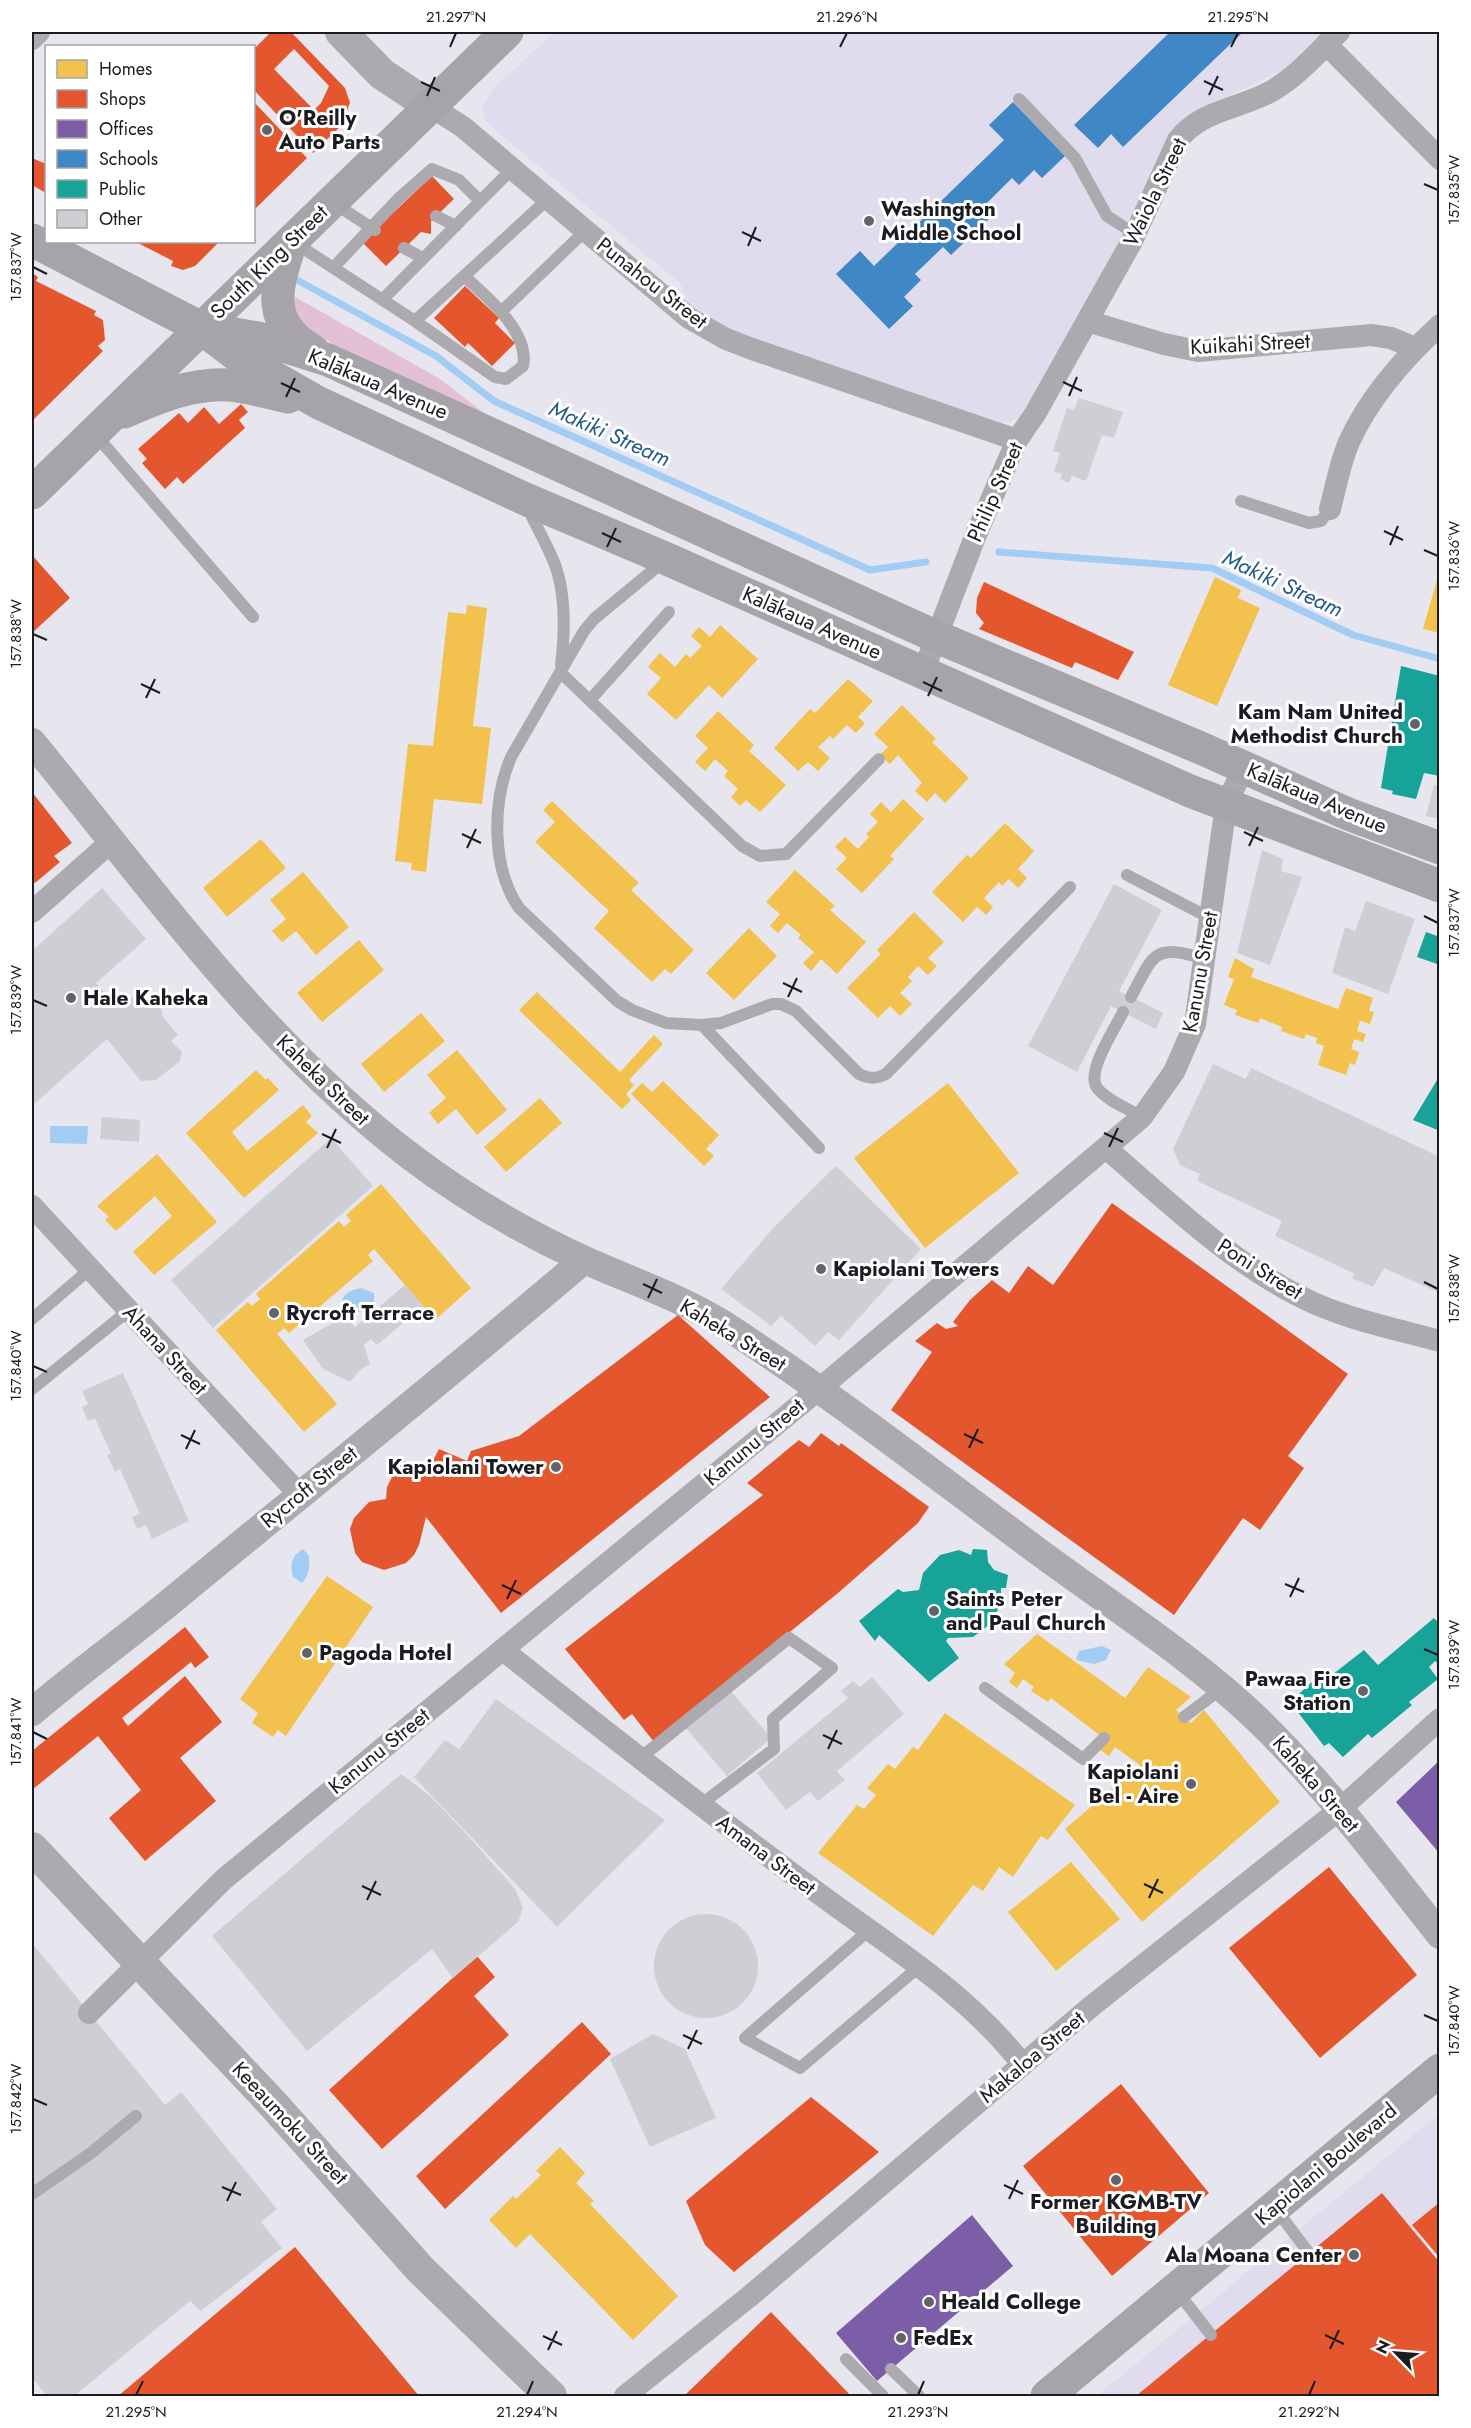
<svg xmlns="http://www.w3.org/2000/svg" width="1471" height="2428" font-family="Jost,sans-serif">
<rect width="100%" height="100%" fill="#e7e5ee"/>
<path fill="#e0dced" d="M554,32H1326L1282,70L1199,110L1139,207L1025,413L1011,421L1003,423L750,340L692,310L680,283L490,126L484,118L482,108L491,91Z
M1439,2114V2396H1097Z"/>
<path fill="#e3c0d6" d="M290,294L440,379L503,428L393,379L305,328L296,320Z"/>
<path fill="#a1ccf4" d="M50,1126H88L87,1144L50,1143Z
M361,1288L374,1293V1304L360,1312L348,1310L342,1302C344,1292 352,1290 361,1288Z
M303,1549L309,1556C310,1565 309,1576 302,1583L293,1577C290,1565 291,1556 303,1549Z
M1102,1646L1111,1650L1106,1660L1094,1664L1076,1660L1079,1651Z"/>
<path fill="#f2c14e" d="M1439,573H1440V633L1423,629Z
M1215,577L1241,590L1238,598L1260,608L1217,706L1168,685Z
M467,605L487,608L473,726L491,728L482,804L434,799L426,872L411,870L412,863L395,861L408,744L433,746L448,612L466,614Z
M720,625L758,659L722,698L709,685L676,720L647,694L661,678L648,667L660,653L675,667L686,654L690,658L702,646L691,636L699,627L710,637Z
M848,679L873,701L858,717L865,723L856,733L847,725L833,739L830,736L818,747L830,758L818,771L808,762L798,771L774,748L810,709L815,713Z
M902,705L936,739L932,742L969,778L945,803L935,793L927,802L915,791L922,783L898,755L890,764L880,755L888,747L874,734Z
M718,711L754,745L749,751L786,785L760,812L746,800L740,806L731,797L738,789L724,776L728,771L715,759L705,771L695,762L708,748L695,736Z
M903,799L924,819L890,856L894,859L862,893L836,869L847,858L835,847L845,837L858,849L869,837L866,834L878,822L870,814L881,802L891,812Z
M552,801L639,883L631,890L694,950L671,974L665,969L652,982L594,928L609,911L535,842L555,822L543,810Z
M1005,823L1034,851L1018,869L1027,878L1018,888L1009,879L1002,886L999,882L984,898L993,907L986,915L977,907L963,922L932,892L967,855L971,858Z
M261,839L286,868L227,917L203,888Z
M795,870L835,906L830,910L866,942L837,974L821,959L811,971L803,963L814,952L798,938L801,935L787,923L778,933L770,926L780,914L766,902Z
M303,872L349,927L316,955L296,931L282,942L272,931L286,919L270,900Z
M914,912L944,942L928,958L937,966L928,975L918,966L908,977L912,981L900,993L912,1004L900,1016L890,1006L878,1018L847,988L881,954L877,950Z
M749,928L777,956L734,1000L706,973Z
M359,940L384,970L322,1022L297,993Z
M1235,958L1254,969L1251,977L1338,1009L1346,988L1373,998L1369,1011L1374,1012L1370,1024L1360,1021L1357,1031L1366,1034L1363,1042L1354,1039L1351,1049L1359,1052L1355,1065L1350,1063L1346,1075L1318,1065L1324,1046L1316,1043L1317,1038L1306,1034L1304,1039L1281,1031L1282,1027L1260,1018L1258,1023L1235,1015L1237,1010L1224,1005L1234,979L1228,977Z
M537,992L620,1072L654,1035L663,1044L629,1080L634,1085L626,1094L631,1100L622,1109L519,1010Z
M421,1013L445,1041L384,1092L361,1064Z
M457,1050L507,1110L477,1135L456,1109L438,1124L429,1113L446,1098L427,1075Z
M256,1070L266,1080L268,1078L279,1090L232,1132L247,1151L303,1105L312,1116L306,1122L318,1133L244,1198L186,1133Z
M663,1081L719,1135L706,1149L714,1156L704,1166L631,1094L642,1083L652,1092Z
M948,1083L1019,1173L925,1248L854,1158Z
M540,1098L562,1123L506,1172L484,1147Z
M157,1154L217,1222L154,1275L133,1252L172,1216L155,1196L116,1231L105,1220L109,1217L97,1206Z
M381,1184L471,1288L435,1320L374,1249L368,1255L373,1261L289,1333L284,1328L277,1334L337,1404L304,1432L216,1330L248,1302L252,1306L260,1299L256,1294L339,1221L344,1227L351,1221L346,1215Z
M327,1576L373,1607L286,1736L278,1730L273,1737L252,1723L258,1713L240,1699Z
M1037,1634L1125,1698L1148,1667L1191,1697L1176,1710L1191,1723L1204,1710L1280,1802L1142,1922L1065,1829L1140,1765L1115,1747L1109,1756L1100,1750L1106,1740L1051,1698L1048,1702L1031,1691L1034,1687L1023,1679L1017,1688L1009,1682L1015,1673L1004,1664Z
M945,1713L1075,1805L1048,1840L1041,1836L1013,1877L999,1867L983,1891L973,1885L933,1936L818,1853L857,1805L864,1809L876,1795L867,1788L888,1764L895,1769L913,1747L918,1750Z
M1071,1862L1120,1919L1056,1971L1008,1912Z
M560,2147L585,2173L576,2183L594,2201L590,2204L678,2296L633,2340L530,2234L516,2248L489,2220L513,2196L516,2199L541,2175L536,2171Z"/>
<path fill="#e4572e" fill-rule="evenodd" d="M271,32H291L345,88L347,94L350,102L343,124L313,153L254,90V49ZM294,49L329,86L321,103L314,110L274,69Z
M254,102L307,158L256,208L254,205Z
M32,158L46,164V193L32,185Z
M432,176L454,199L431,221V234L421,232L386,266L362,242Z
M136,242H217L218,243L195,266L183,270L171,266L173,261Z
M32,273L38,277L36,281L96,311L94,315L103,320L105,340L98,346L103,351L32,421Z
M465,286L499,318L495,323L515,343L492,366L468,343L465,347L434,318Z
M241,404L248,412L239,420L245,428L183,484L177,477L165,489L142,463L147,459L138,449L179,413L188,423L204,407L219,424Z
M32,555L70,598L32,633Z
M984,582L1134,652L1118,680L1075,662L1072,668L979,629L984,623L976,613L977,598Z
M32,792L72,843L54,856L60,862L35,883L32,879Z
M1112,1203L1348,1374L1288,1456L1304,1468L1260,1530L1243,1518L1174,1615L891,1410L932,1352L915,1341L937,1323L946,1329L958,1326L953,1322L970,1300L992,1280L1009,1293L1028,1266L1053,1285Z
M678,1315L770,1397L501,1613L426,1517L419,1545L414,1555L406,1563L384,1570L362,1562L355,1553L350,1529L354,1518L369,1502L386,1499L387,1487L401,1459L427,1472L439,1449L467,1461L471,1451L519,1436Z
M821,1433L839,1446L841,1443L929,1507L918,1523L838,1593L654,1742L632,1714L624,1720L565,1649L763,1495L747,1483L799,1440L809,1447Z
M185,1627L209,1657L195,1668L191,1662L122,1718L128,1726L185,1676L222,1722L180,1758L216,1801L145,1861L109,1818L141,1790L98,1736L32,1790V1751Z
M1329,1867L1417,1975L1320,2058L1229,1948Z
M477,1956L495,1977L474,1996L509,2035L382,2149L329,2090Z
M582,2022L611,2054L445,2209L416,2176Z
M1121,2084L1209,2193L1112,2276L1023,2166Z
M811,2097L879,2152L734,2272L705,2245L686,2201Z
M1382,2193L1440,2263V2396H1136Z
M1440,2202V2258L1412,2225Z
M295,2247L419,2396H118Z
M771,2312L851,2396H684Z"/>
<path fill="#7b5ea7" d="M1440,1760V1854L1396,1802Z
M972,2215L1013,2266L877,2381L836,2333Z"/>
<path fill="#3f88c5" d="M1170,32H1243L1123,147L1111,134L1098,148L1074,125Z
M1013,102L1065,156L1042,178L1034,170L1019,185L1012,178L985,205L994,214L951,255L943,247L915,274L921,280L904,297L913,306L889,329L836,274L860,251L874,266L1004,140L989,125Z"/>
<path fill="#17a398" d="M1401,666L1440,676V776L1424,773L1416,799L1392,794L1393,791L1381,788Z
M1426,932L1440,937V965L1417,957Z
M1440,1075V1131L1413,1120Z
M973,1549L987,1550L988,1562L994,1570L1008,1575L1006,1588H1001V1601L993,1622L973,1637L948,1638L946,1641L959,1658L929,1682L879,1635L875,1641L859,1621L898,1589L903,1592L919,1590L923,1573L940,1555L959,1550L971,1555Z
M1434,1618L1440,1624V1665L1435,1661L1429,1667L1438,1679L1409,1702L1412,1705L1372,1738L1368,1734L1343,1757L1329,1743L1324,1746L1290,1702L1323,1672L1328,1678L1364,1650L1378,1665Z"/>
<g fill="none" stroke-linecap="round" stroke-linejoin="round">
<path stroke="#a1ccf4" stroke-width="7" d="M297,280L436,356L494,401L870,570L926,562
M999,552L1212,568L1353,635L1440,659"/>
</g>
<path fill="#ceced5" d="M1079,398L1123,412L1114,438L1102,435L1086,481L1072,476L1069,483L1060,479L1062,474L1054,472L1060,453L1053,451L1067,408L1074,410Z
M1434,785L1440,786V819L1426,816Z
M1262,850L1283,859L1281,871L1302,877L1270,965L1237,953Z
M1114,884L1162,910L1119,991L1163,1013L1156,1029L1111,1006L1077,1072L1028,1046Z
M102,888L146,939L96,983L119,1009L132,997L139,998L148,991L162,1011L163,1017L178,1035L171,1041L182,1052L180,1061L156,1080L141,1081L107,1039L32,1106V951Z
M1366,901L1415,919L1388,994L1332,973L1345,927L1355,931Z
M1213,1064L1246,1079L1251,1068L1440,1157V1293L1384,1268L1373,1287L1352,1278L1355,1274L1275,1236L1282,1221L1197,1181L1200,1174L1180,1165L1173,1149Z
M102,1117L140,1120L139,1142L100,1139Z
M331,1138L373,1186L213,1328L171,1280Z
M836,1166L921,1249L839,1340L828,1332L815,1346L781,1316L771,1326L721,1289L774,1227Z
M405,1285L423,1306L377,1345L371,1339L364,1345L370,1364L360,1370L350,1382L323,1369L303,1340L336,1321L350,1322L355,1327Z
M123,1373L189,1521L152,1539L146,1525L137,1529L132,1517L140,1514L120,1469L115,1472L107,1455L111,1454L95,1418L88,1421L82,1407L88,1404L82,1391Z
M872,1677L904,1714L837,1771L845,1780L818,1801L810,1792L786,1810L757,1773L848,1698L841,1691L853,1681L860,1687Z
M730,1690L771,1738L727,1776L685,1727Z
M496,1699L665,1820L557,1927L414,1777L445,1740L459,1749Z
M401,1774L429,1795L461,1828L515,1889L523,1908L518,1922L453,1978L432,1949L307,2051L212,1936Z
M654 1966a52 52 0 1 1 104 0a52 52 0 1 1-104 0Z
M32,1943L165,2105L181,2092L277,2209L261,2222L282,2248L201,2311L190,2301L74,2396H47L32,2377Z
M653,2034L685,2049L716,2118L650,2147L610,2059Z"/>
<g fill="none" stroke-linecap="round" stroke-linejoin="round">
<path stroke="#acaaae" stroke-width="12" d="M1019,99L1075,158L1107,216L1135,234
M332,202L375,230
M436,216L456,226
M292,241L415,321
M404,248L423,258
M333,268L398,199L432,169L459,180L480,201
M464,276C487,297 530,332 523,366L506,379L495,377L415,321L548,199
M382,300L512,169
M502,311L585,231
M94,433L253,617
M1241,501L1309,523L1321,521L1330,509
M527,507C536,525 546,543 554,562C566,593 565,632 561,665
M663,562L594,619L584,631L511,757C492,802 491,867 519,908L617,1001L632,1010L666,1023L702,1025L721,1023L772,1004H781L796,1011L859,1074C869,1079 876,1079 886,1074L1070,887
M560,672L742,846L760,856L786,854L879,759
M590,700L669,612
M1127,875L1210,918
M1131,997C1154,954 1153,943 1205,959
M1123,1012C1115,1029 1084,1074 1098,1089C1108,1101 1129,1109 1142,1117
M702,1025L819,1148
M32,1319L90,1269
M32,1389L128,1311
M985,1688L1083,1759L1104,1738
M1184,1717L1221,1689
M639,1759L789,1638L832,1668L773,1719L774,1749L700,1805
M868,1931L745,2038L800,2068L920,1966
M32,2194L91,2153L136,2116
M1275,2208L1309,2253
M1177,2291L1211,2335
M846,2359L883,2396
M891,2369L919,2396"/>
<path stroke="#acaaae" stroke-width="22" d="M32,39L39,32
M1326,44L1440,159
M430,106L463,127L689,318L726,339L752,349L1017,440
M1087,321L1164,344L1198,351L1371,335L1391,338L1415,348
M1330,509C1336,486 1340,463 1349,442C1369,398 1405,357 1440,325
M923,672L975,537L1017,440L1035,414L1132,241L1178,140C1200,111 1237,109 1268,93C1295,79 1317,53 1339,32
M32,912L113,840
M1107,1149C1172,1205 1237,1269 1316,1304C1355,1321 1399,1330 1440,1341
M32,1206L299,1494
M503,1650C604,1731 706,1810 810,1887C884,1943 965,1990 1022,2064
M89,2013L224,1879L818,1390L1142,1117L1174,1072L1195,1024L1226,805L1244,767
M625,2396L750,2296L1093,2005L1339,1810L1440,1719"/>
<path stroke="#acaaae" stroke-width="28" d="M32,742C150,885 260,1042 410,1156C465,1198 524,1232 587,1261C632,1281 681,1298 723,1324C833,1395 937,1477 1043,1555C1115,1608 1193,1658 1258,1720C1325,1785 1382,1862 1440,1935
M32,1712C80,1671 132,1634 181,1593C316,1482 451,1373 584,1260"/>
<path stroke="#acaaae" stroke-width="32" d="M341,32L382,74L430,106
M32,1848L272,2103L420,2269L551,2396"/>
<path stroke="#a6a4a8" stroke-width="33" d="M32,240L201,328L243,360L319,403L523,498L667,559L1190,791L1440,886
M291,242C276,288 264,322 313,351
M206,329L258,338L328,360L937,637L1203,749L1348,814L1440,848
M124,412C157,398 191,383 228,385C248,386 268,393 288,397
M32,493L507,32
M1047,2396L1440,2070"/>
</g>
<path fill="none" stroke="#1c1b21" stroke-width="2" d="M450,47L456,33M840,47L847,33M1231,47L1238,33M1204,81L1223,90M421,82L440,91M1209,95L1218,76M427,96L435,77M1424,184L1438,190M742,232L761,241M748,246L756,227M33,267L47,274M1063,382L1082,391M281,383L300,392M1069,396L1077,377M286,397L295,378M1384,531L1403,540M602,533L621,542M1390,545L1398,526M607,547L616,528M1424,550L1438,556M33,634L47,640M923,682L942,691M141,684L160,693M928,696L937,677M146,698L155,679M1244,832L1263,841M462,834L481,843M1249,846L1258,827M467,848L476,829M1424,916L1438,923M783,983L802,992M788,997L797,978M33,1000L47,1006M1104,1133L1123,1142M322,1134L341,1143M1109,1147L1118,1128M327,1148L336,1129M1424,1282L1438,1289M643,1284L662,1293M648,1298L657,1279M33,1366L47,1372M964,1434L983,1443M181,1435L200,1444M969,1448L978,1429M186,1449L195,1430M1285,1584L1304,1592M502,1585L521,1594M1290,1597L1299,1578M507,1599L516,1580M1424,1649L1438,1655M33,1732L47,1739M823,1735L842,1744M828,1749L837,1730M1144,1884L1163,1893M362,1886L381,1895M1149,1898L1158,1879M367,1900L376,1881M1424,2015L1438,2021M683,2035L702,2044M688,2049L697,2030M33,2099L47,2105M1004,2185L1023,2194M222,2187L241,2195M1009,2199L1018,2180M227,2201L236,2182M1325,2335L1344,2344M543,2336L562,2345M1330,2349L1339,2330M548,2350L557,2331M136,2395L143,2381M527,2395L533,2381M918,2395L924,2381M1309,2395L1315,2381"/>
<g fill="#636269" stroke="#fff" stroke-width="2">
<circle cx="267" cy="130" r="6"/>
<circle cx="869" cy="221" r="6"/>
<circle cx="1415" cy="724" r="6"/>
<circle cx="71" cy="998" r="6"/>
<circle cx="821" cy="1269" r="6"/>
<circle cx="274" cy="1313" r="6"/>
<circle cx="556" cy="1467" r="6"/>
<circle cx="934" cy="1611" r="6"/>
<circle cx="307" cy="1653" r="6"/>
<circle cx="1363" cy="1691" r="6"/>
<circle cx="1191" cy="1784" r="6"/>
<circle cx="1116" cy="2180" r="6"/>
<circle cx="1354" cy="2255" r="6"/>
<circle cx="929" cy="2302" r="6"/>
<circle cx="901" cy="2338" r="6"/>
</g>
<g text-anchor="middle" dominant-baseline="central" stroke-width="6" stroke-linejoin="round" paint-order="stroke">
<g font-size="21" font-weight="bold" fill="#1c1b21" stroke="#fff" text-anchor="start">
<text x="279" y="118">O'Reilly<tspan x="279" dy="24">Auto Parts</tspan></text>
<text x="881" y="209">Washington<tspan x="881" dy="24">Middle School</tspan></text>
<text x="1403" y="712" text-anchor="end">Kam Nam United<tspan x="1403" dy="24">Methodist Church</tspan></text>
<text x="83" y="998">Hale Kaheka</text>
<text x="833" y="1269">Kapiolani Towers</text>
<text x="286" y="1313">Rycroft Terrace</text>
<text x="544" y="1467" text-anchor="end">Kapiolani Tower</text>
<text x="946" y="1599">Saints Peter<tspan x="946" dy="24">and Paul Church</tspan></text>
<text x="319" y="1653">Pagoda Hotel</text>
<text x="1351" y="1679" text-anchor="end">Pawaa Fire<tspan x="1351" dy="24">Station</tspan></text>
<text x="1179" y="1772" text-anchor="end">Kapiolani<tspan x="1179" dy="24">Bel - Aire</tspan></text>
<text x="1116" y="2202" text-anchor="middle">Former KGMB-TV<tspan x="1116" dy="24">Building</tspan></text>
<text x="1342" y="2255" text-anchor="end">Ala Moana Center</text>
<text x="941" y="2302">Heald College</text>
<text x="913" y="2338">FedEx</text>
</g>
<g font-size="21" fill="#1c1b21" stroke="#fff">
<text transform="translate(1155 192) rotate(-64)">Waiola Street</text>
<text transform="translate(269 262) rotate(-44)">South King Street</text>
<text transform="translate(652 283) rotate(38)">Punahou Street</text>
<text transform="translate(1250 344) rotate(-3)">Kuikahi Street</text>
<text transform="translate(378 384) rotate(23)">Kalākaua Avenue</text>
<text transform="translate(995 492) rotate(-66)">Philip Street</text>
<text transform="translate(812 623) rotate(24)">Kalākaua Avenue</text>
<text transform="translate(1317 798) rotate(23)">Kalākaua Avenue</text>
<text transform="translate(1200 972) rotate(-80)">Kanunu Street</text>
<text transform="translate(323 1080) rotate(44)">Kaheka Street</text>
<text transform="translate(1260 1269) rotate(32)">Poni Street</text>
<text transform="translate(733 1335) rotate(31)">Kaheka Street</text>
<text transform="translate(165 1350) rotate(47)">Ahana Street</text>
<text transform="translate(754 1442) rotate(-40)">Kanunu Street</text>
<text transform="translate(309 1487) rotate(-39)">Rycroft Street</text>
<text transform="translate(379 1751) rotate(-39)">Kanunu Street</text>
<text transform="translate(1316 1784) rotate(49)">Kaheka Street</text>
<text transform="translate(766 1855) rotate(37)">Amana Street</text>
<text transform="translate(1032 2057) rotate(-40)">Makaloa Street</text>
<text transform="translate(290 2123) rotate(47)">Keeaumoku Street</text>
<text transform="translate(1326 2164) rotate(-40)">Kapiolani Boulevard</text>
</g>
<g font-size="22" font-style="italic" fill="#235c88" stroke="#fff">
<text transform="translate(610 433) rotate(24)">Makiki Stream</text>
<text transform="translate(1283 583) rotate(25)">Makiki Stream</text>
</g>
</g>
<rect width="1471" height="2428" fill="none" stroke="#ffffff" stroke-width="66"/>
<rect x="45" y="45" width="210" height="198" fill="#ffffff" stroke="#a4a4a6" stroke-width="1.5"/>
<rect x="57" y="60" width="30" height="18" fill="#f2c14e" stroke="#a4a4a6" stroke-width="1.5"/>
<text x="99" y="75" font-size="18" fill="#1c1b21">Homes</text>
<rect x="57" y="90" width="30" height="18" fill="#e4572e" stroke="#a4a4a6" stroke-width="1.5"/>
<text x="99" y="105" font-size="18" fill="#1c1b21">Shops</text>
<rect x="57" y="120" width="30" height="18" fill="#7b5ea7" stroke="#a4a4a6" stroke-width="1.5"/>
<text x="99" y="135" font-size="18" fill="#1c1b21">Offices</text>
<rect x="57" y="150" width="30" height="18" fill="#3f88c5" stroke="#a4a4a6" stroke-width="1.5"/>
<text x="99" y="165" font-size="18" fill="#1c1b21">Schools</text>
<rect x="57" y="180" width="30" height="18" fill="#17a398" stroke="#a4a4a6" stroke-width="1.5"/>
<text x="99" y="195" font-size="18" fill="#1c1b21">Public</text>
<rect x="57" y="210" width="30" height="18" fill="#ceced5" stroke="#a4a4a6" stroke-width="1.5"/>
<text x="99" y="225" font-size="18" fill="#1c1b21">Other</text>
<g transform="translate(1396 2353) rotate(295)" stroke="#ffffff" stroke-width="4.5" paint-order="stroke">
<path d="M0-4.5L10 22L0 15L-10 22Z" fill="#1c1b21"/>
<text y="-9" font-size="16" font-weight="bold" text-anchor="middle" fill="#1c1b21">N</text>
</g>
<rect x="33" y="33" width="1405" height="2362" fill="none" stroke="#1c1b21" stroke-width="2"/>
<g font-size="15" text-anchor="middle" fill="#1c1b21">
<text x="456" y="22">21.297°N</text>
<text x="847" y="22">21.296°N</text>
<text x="1238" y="22">21.295°N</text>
<text transform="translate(1454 190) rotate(-90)" y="5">157.835°W</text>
<text transform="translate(16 267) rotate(-90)" y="5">157.837°W</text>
<text transform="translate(1454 556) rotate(-90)" y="5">157.836°W</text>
<text transform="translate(16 634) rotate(-90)" y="5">157.838°W</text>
<text transform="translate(1454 923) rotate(-90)" y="5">157.837°W</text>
<text transform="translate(16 1000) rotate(-90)" y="5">157.839°W</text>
<text transform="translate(1454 1289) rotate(-90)" y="5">157.838°W</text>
<text transform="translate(16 1366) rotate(-90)" y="5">157.840°W</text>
<text transform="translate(1454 1655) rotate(-90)" y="5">157.839°W</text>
<text transform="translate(16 1732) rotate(-90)" y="5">157.841°W</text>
<text transform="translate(1454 2021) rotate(-90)" y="5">157.840°W</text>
<text transform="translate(16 2099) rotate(-90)" y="5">157.842°W</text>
<text x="136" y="2417">21.295°N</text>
<text x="527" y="2417">21.294°N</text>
<text x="918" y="2417">21.293°N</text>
<text x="1309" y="2417">21.292°N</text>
</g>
</svg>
